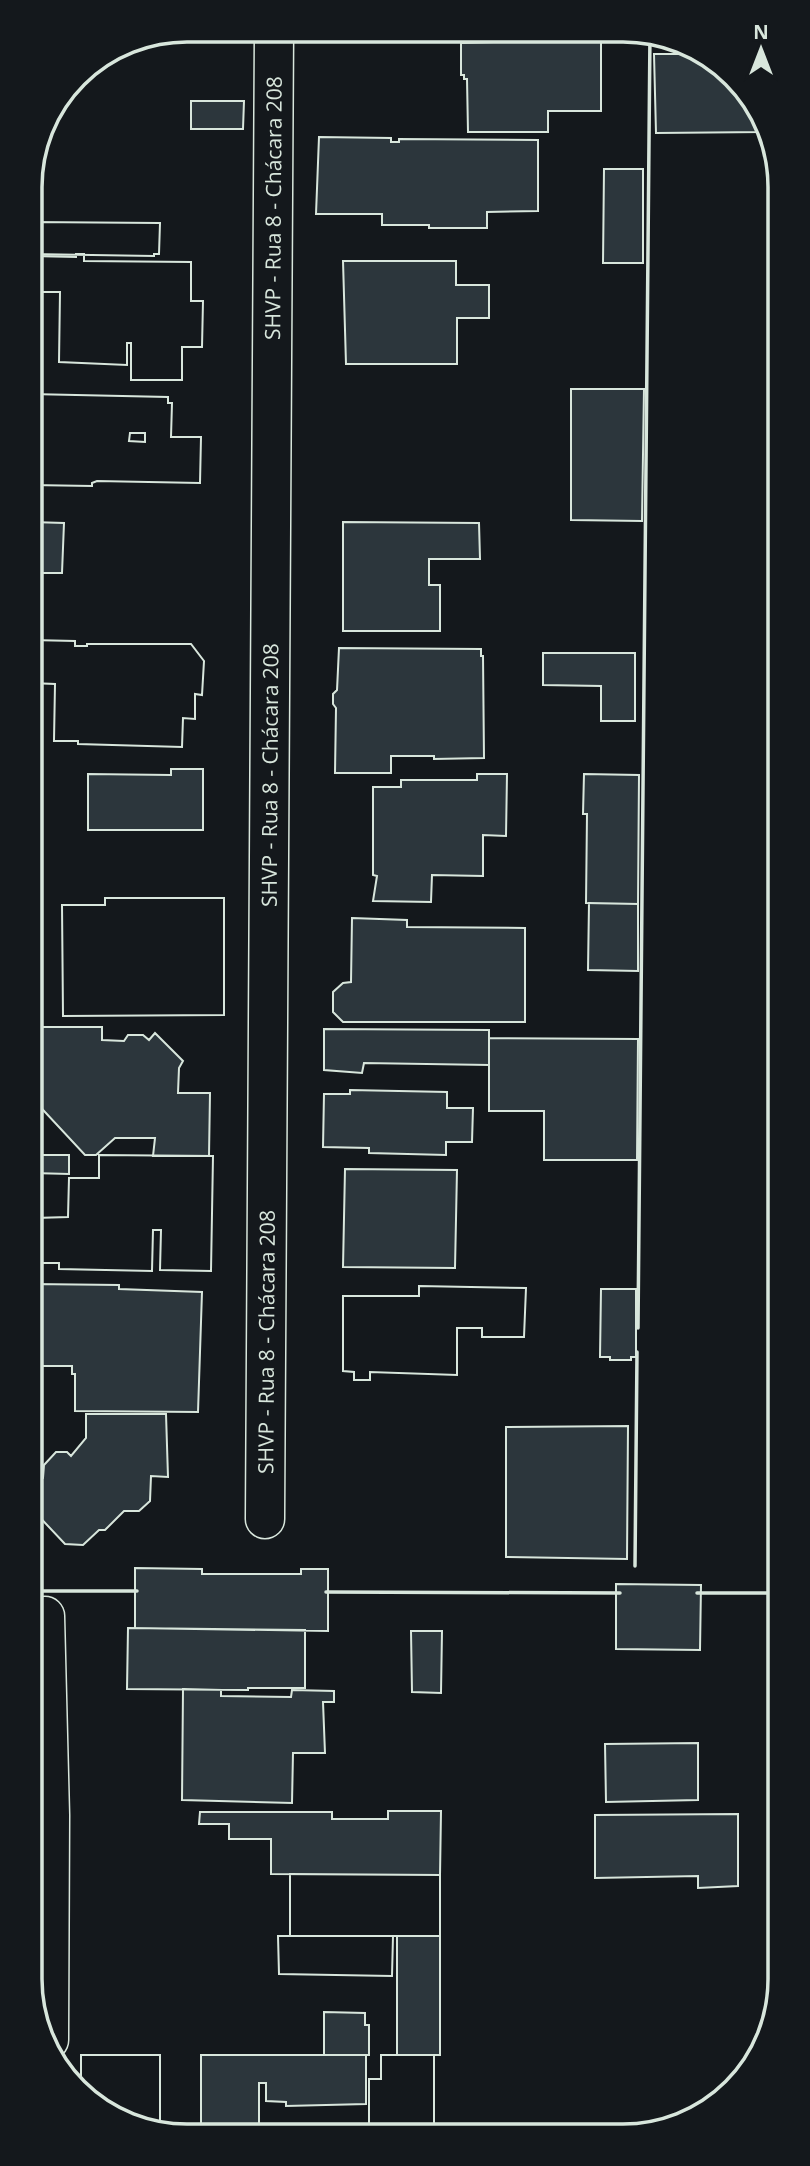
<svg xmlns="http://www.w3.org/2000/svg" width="810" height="2166" font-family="'Open Sans',sans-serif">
<rect width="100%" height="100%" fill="#14181c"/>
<path fill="#2c363c" stroke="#d8e6dc" stroke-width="2" fill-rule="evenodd" d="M493,32L601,33V111H548V132H468L467,79H464V75H461V43L493,42Z
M654,54H693L734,76L764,132L656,133Z
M191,101H244L243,129H191Z
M319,137L391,138V142H399V139L538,140V211L487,212V228H429V225H382V214H316Z
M604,169H643V263H603Z
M30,222L160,223L159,254H154V256L30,254Z
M30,222L160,223L159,254H154V256L30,254Z
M76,254H84V261L191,262V301H203L202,347H182V380H131V343H127V365L59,362L60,292H30V256L76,257Z
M76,254H84V261L191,262V301H203L202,347H182V380H131V343H127V365L59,362L60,292H30V256L76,257Z
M343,261H456V285H489V318H457V364H346Z
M571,389H644L642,521L571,520Z
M30,394L168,397V403H172L171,437H201L200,483L97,481L92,483V486L31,485ZM130,433H145V442L129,441Z
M30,394L168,397V403H172L171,437H201L200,483L97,481L92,483V486L31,485ZM130,433H145V442L129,441Z
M31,522L64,523L62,573H39L38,601H34L33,629H31Z
M343,522L479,523L480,559H429V585H440V631H343Z
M31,640L75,641V646H87V644H191L204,661L202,695L195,694V719L183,718L182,747L78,744V741H54L55,684L31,683Z
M31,640L75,641V646H87V644H191L204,661L202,695L195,694V719L183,718L182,747L78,744V741H54L55,684L31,683Z
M339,648L481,649V656H483L484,758L434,759V756H391V773H335L336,708L333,704V694L337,690Z
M543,653H635V721H601V686L543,685Z
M171,769H203V830H88V774L171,775Z
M31,774H41V842H31Z
M477,774H507L506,836L483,835V876L432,875L431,902L373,901L377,876L373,875V787H401V780H477Z
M584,774L639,775L638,904L586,903L587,814H583Z
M105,898H224V1015L63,1016L62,905H105Z
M105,898H224V1015L63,1016L62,905H105Z
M589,903L638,904V971L588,970Z
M352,918L407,920V927L525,928V1022H343L333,1012V992L343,983L351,982Z
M31,1027H102V1040L124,1041L128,1035H143L149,1040L155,1033L183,1061L179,1068L178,1093H210L209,1156H153L155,1138H115L96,1155H85L31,1097L40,1088L31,1079Z
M324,1029L489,1030V1065L364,1063L362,1073L324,1070Z
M489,1038L638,1039L637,1160H544V1111H489Z
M350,1090L447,1092V1108H473L472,1142H446V1155L369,1153V1148L323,1147L324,1094H350Z
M32,1155H69V1174L32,1173Z
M99,1155L213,1156L211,1271L160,1270L161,1230H153L152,1271L59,1269V1263H34L35,1218L68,1217L69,1178H99Z
M99,1155L213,1156L211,1271L160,1270L161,1230H153L152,1271L59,1269V1263H34L35,1218L68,1217L69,1178H99Z
M345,1169L457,1170L455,1268L343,1267Z
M32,1284L119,1285V1289L202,1292L198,1412L75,1411V1374H72V1366H34Z
M419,1286L526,1288L524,1337H482V1328H457V1375L370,1372V1380H354V1372L343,1371V1296H419Z
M419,1286L526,1288L524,1337H482V1328H457V1375L370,1372V1380H354V1372L343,1371V1296H419Z
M601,1289H636V1357H631V1360H610V1357H600Z
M86,1414H166L168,1477L151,1476L150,1501L139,1511H124L105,1530H99L83,1545L65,1544L32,1509V1485L43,1478L44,1465L56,1452H67L71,1456L86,1438Z
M628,1426L627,1559L506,1557V1427Z
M135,1568L202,1569V1574H301V1569H328V1631L135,1628Z
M616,1584L701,1585L700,1650L616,1649Z
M128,1628L305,1630V1688H248V1690L127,1689Z
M411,1631H442L441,1693L412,1692Z
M183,1689L221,1690V1696L291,1697L292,1690L334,1691V1702H323L325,1753H293L292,1803L182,1800Z
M698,1743V1800L606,1802L605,1744Z
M388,1811H441L440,1875L271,1874V1839H229V1824H199L200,1812H332V1819H388Z
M738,1814V1886L698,1888V1876L595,1878V1815Z
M290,1874L440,1875V1936H290Z
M290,1874L440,1875V1936H290Z
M278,1936H393L392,1976L279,1974Z
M278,1936H393L392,1976L279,1974Z
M397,1936H440V2055H397Z
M324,2012L365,2013V2025H369V2055H324Z
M81,2055H160V2133L81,2093Z
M81,2055H160V2133L81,2093Z
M201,2055H366V2104L286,2106V2102L266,2101V2083H259V2133H201Z
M381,2055H434V2133H369V2079H381Z
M381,2055H434V2133H369V2079H381Z"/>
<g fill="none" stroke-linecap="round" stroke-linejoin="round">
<g stroke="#d8e6dc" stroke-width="41">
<g id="minor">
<path id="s1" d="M265,1519L274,30"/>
<path d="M45,1616L50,1815L49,2040"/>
</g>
</g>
<use href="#minor" stroke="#14181c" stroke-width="38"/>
<path stroke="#d8e6dc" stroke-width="3.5" d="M638,1328L650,33
M635,1566L637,1352
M32,1591H137
M326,1592L620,1593
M697,1593H779"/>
</g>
<g text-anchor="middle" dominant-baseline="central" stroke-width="5" stroke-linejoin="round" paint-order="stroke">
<g font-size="21" fill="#d8e6dc" stroke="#14181c">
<text stroke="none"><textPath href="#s1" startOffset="1311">SHVP - Rua 8 - Chácara 208</textPath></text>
<text stroke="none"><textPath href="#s1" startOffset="744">SHVP - Rua 8 - Chácara 208</textPath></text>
<text stroke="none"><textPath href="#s1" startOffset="177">SHVP - Rua 8 - Chácara 208</textPath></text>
</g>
</g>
<path d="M0 0H810V2166H0ZM187 42H623A145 145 0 0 1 768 187V1979A145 145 0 0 1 623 2124H187A145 145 0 0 1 42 1979V187A145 145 0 0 1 187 42Z" fill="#14181c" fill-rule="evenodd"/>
<path fill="none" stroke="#d8e6dc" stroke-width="3.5" d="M187 42H623A145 145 0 0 1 768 187V1979A145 145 0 0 1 623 2124H187A145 145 0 0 1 42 1979V187A145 145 0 0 1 187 42Z"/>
<g transform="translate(761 49)" stroke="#14181c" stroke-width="5" paint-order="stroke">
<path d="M0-5L12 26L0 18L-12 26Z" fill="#d8e6dc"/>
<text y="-10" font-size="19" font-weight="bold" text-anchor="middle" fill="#d8e6dc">N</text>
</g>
</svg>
